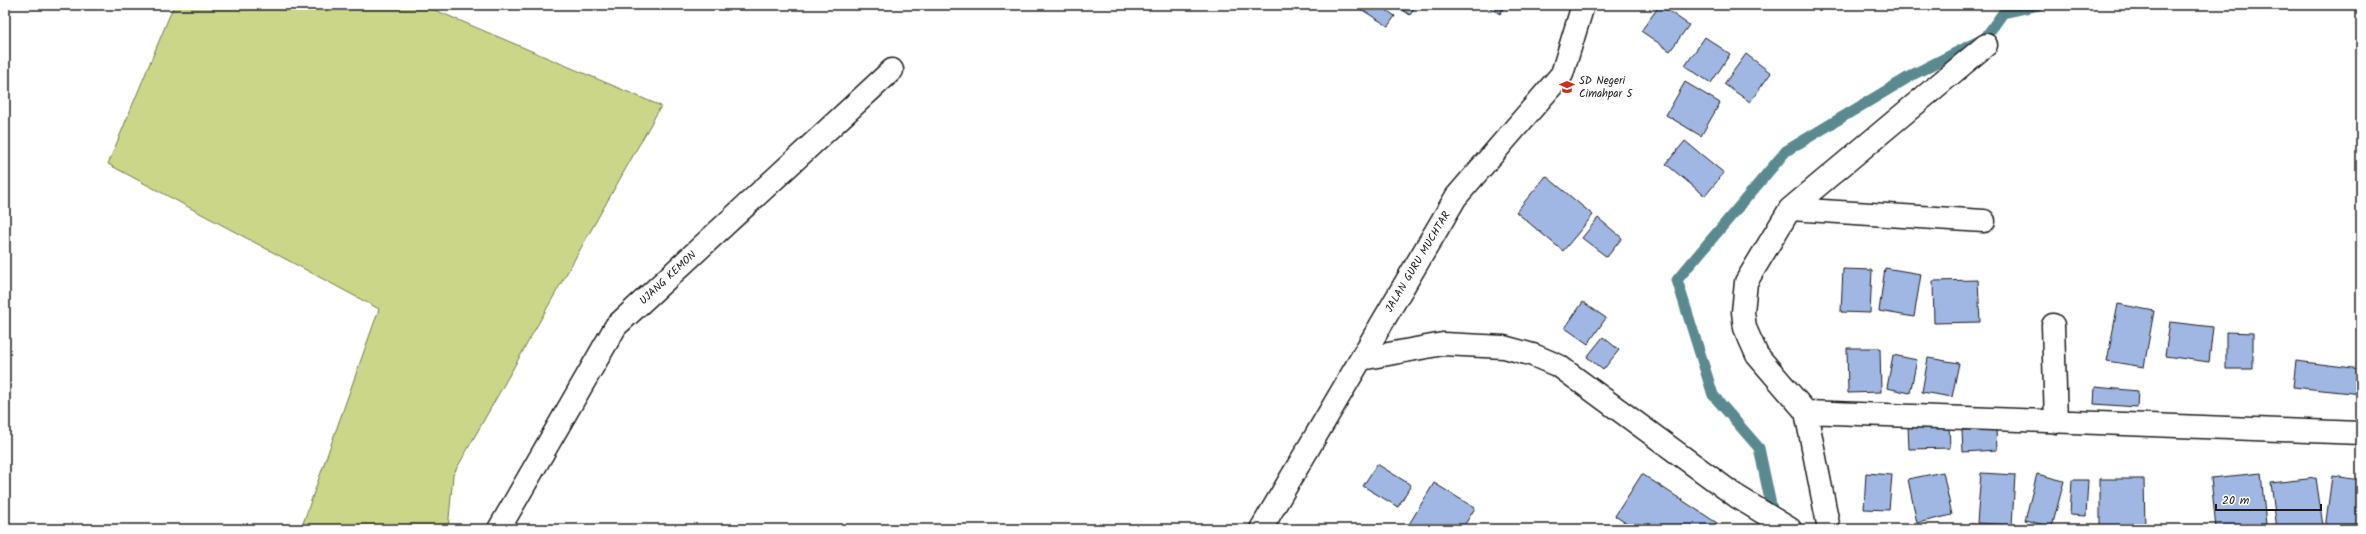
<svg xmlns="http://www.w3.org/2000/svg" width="2366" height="534" font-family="Kalam,sans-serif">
<rect width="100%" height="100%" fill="#fff"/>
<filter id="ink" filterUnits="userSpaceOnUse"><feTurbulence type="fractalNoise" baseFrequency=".025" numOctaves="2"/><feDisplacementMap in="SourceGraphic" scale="8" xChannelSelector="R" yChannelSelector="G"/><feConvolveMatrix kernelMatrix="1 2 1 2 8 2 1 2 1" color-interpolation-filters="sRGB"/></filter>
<g filter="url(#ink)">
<path fill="#cbd689" stroke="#747952" d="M174,5H423L661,106L453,475L448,529H301L379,309L108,164Z"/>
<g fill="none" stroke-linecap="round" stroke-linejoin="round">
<path stroke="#5a8a90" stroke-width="11" d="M1774,519L1759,448L1713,395L1677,280L1786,151L1914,74L1985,38L2003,13L2039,5"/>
</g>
<path fill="#a0b7e4" stroke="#1c1c1c" d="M1361,5H1379L1395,16L1388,26L1359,8Z
M1395,5H1416L1410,15Z
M1485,5H1505L1500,14Z
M1660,5L1689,25L1670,51L1641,31Z
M1705,37L1730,54L1711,83L1685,66Z
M1746,54L1771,73L1750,102L1724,84Z
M1685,82L1720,103L1701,136L1666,115Z
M1685,141L1724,173L1705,196L1666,164Z
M1546,176L1593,215L1563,251L1516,212Z
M1598,218L1622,238L1607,257L1582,238Z
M1885,268L1921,274L1914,317L1879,311Z
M1843,269L1872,270L1870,313L1841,312Z
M1978,280L1980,322L1934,323L1933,281Z
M1583,302L1606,318L1588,344L1565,328Z
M2118,304L2154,311L2144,367L2107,361Z
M2170,322L2213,327L2209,362L2165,356Z
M2226,332L2253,333V369H2226Z
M1603,337L1619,350L1603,370L1587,357Z
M1847,348H1880L1881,392L1848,393Z
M1893,355L1917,360L1910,393L1887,388Z
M1928,358L1959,363L1952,397L1922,392Z
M2296,361L2361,369V394L2293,387Z
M2095,387L2138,391L2137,407L2094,404Z
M1949,425L1950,448L1909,449L1908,426Z
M1996,429L1997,450L1963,452L1962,430Z
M1377,464L1411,485L1398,507L1363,486Z
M1943,472L1952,515L1917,523L1908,479Z
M1866,473L1892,475L1889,510L1864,509Z
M1981,473L2015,475L2012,525L1977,523Z
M2261,473L2266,525L2216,529L2211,478Z
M1642,474L1717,523L1713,529H1635L1615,516Z
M2037,474L2064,481L2052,527L2025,520Z
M2332,476L2361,480L2359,529H2325Z
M2316,478L2323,526L2277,529L2271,483Z
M2100,479H2144L2145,527H2100Z
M2072,480H2088L2086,516L2070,515Z
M1434,483L1475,508L1462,529H1414L1408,526Z
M1971,524L2004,528V529H1971Z"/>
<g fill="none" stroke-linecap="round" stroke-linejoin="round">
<g stroke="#1c1c1c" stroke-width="25">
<path id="minor" d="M1790,209L1984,221
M2053,325L2056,422
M1361,359L1443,344L1504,347L1533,355L1559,366L1736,496L1790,529
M1806,412L2361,433
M499,529L616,326L892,70
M1261,529L1456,197L1562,74L1583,5
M1829,529L1806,412L1757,355L1745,328L1743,312L1746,282L1790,209L1986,45"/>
</g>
<use href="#minor" stroke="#fff" stroke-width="22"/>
</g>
</g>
<defs>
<g id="school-bare" transform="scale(1.2)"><path d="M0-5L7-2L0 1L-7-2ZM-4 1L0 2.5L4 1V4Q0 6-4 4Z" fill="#c8321e" stroke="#fff" stroke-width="2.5" paint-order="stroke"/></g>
</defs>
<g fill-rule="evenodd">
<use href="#school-bare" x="1567" y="87"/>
</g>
<g text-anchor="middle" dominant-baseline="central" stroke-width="3" stroke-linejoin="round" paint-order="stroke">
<g font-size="11" fill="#1c1c1c" stroke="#fff" text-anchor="start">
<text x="1579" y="81">SD Negeri<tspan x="1579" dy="13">Cimahpar 5</tspan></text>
</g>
<g font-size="11" fill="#1c1c1c" stroke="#fff">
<text transform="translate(1418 262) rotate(-59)">JALAN GURU MUCHTAR</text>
<text transform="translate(668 278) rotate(-43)">UJANG KEMON</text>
</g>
</g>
<rect width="2366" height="534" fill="none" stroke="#fff" stroke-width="20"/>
<rect x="10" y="10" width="2346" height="514" fill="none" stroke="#1c1c1c" stroke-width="1.5" filter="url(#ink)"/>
<path d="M2216 504v6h105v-6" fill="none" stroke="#1c1c1c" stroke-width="2"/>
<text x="2222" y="504" font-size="12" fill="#1c1c1c" stroke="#ffffff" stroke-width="3" paint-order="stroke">20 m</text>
</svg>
